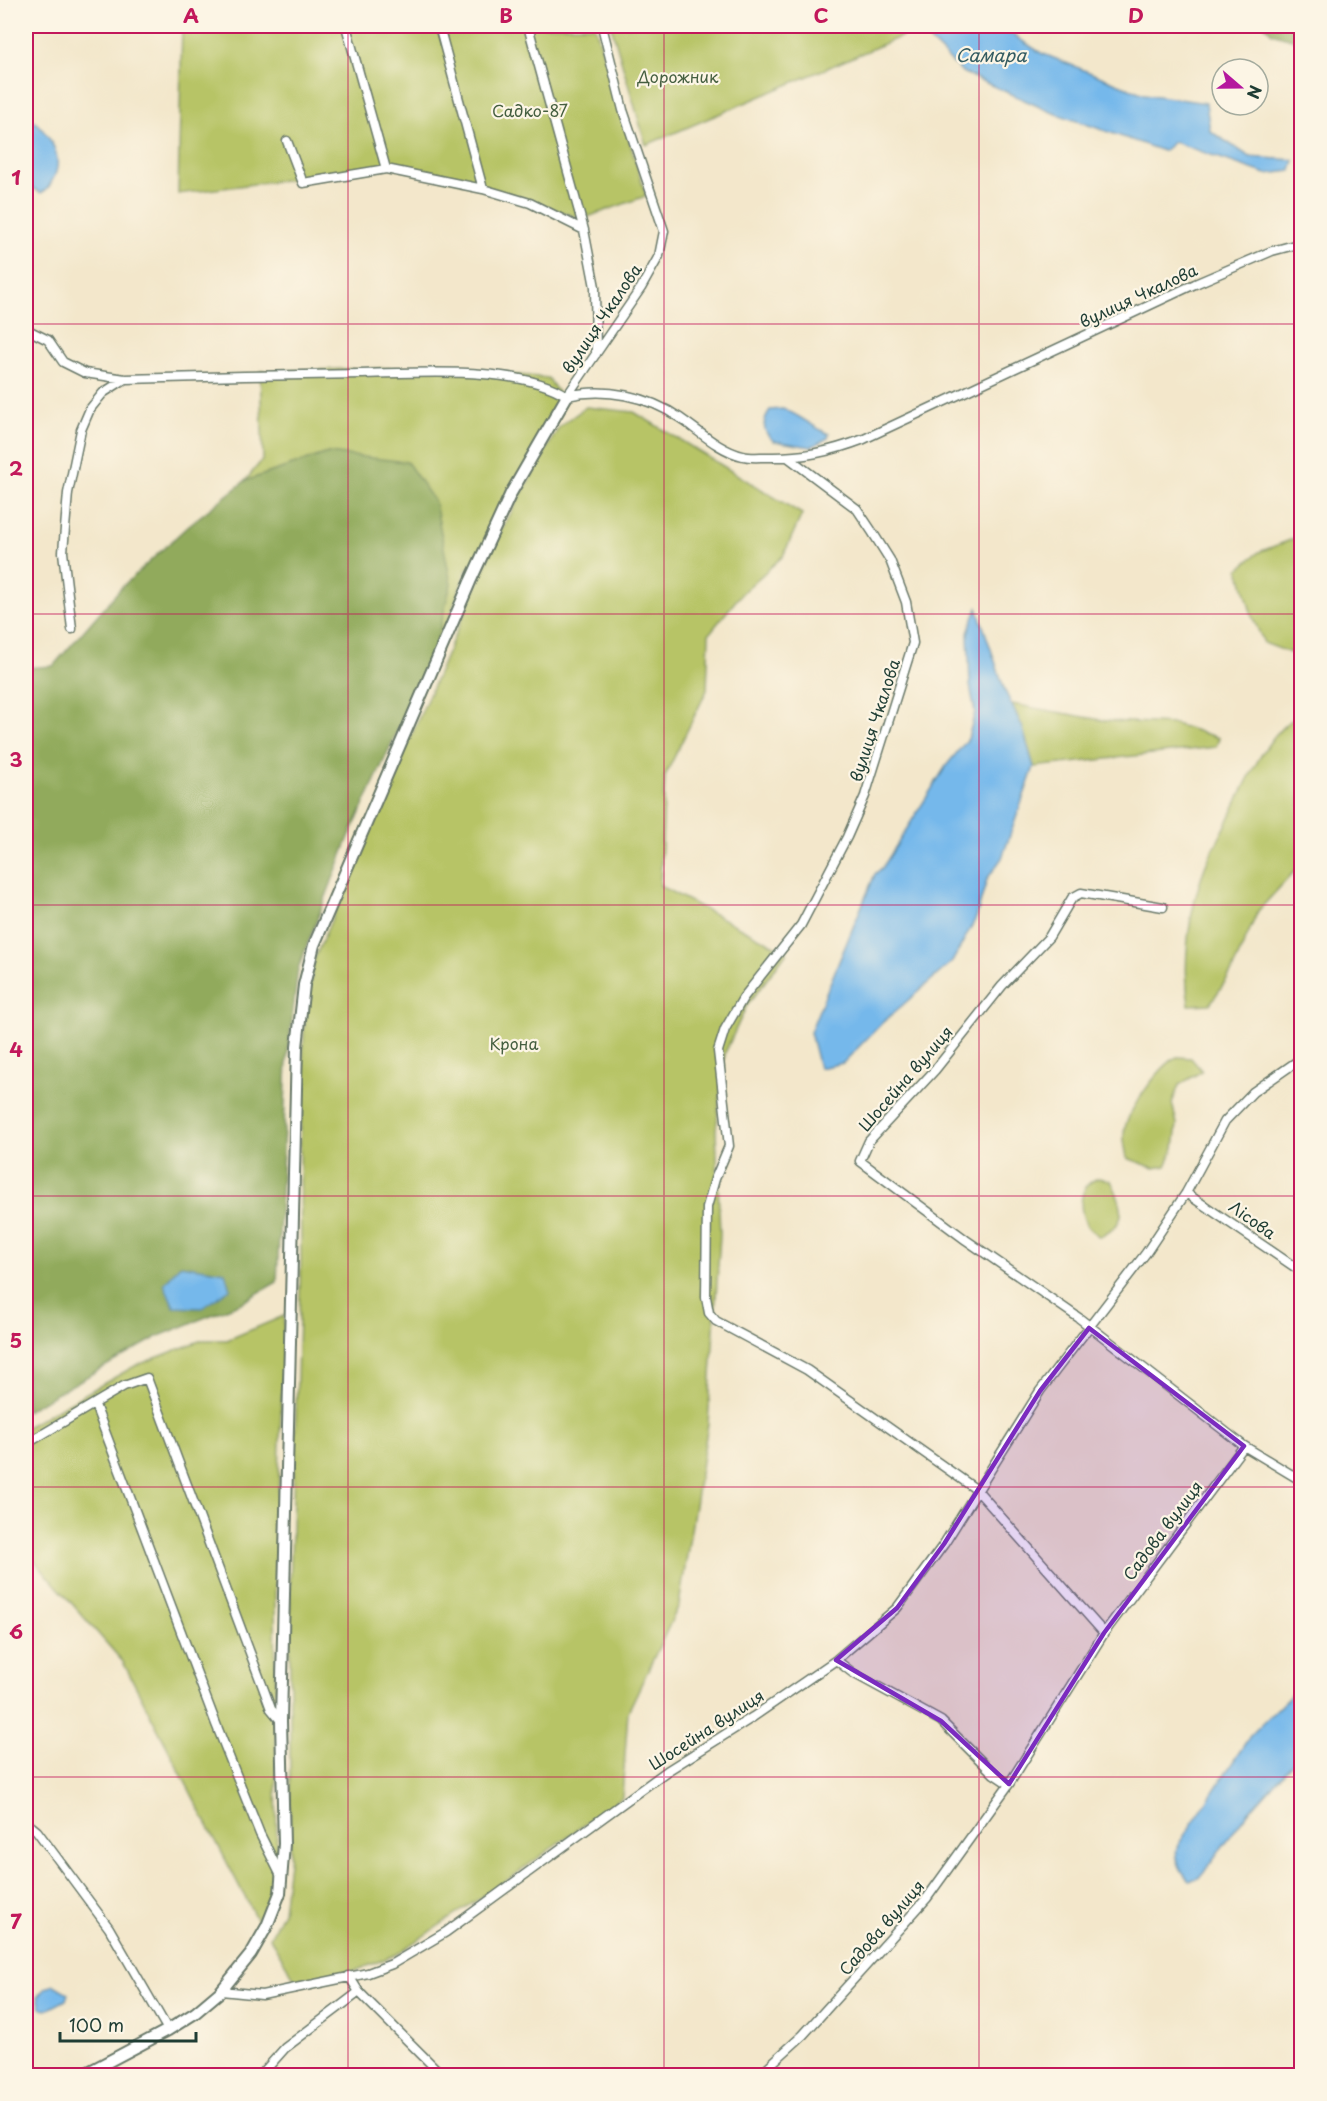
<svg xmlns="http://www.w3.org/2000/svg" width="1327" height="2101" font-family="'Playpen Sans',sans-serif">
<rect width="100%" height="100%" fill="#fcf5e5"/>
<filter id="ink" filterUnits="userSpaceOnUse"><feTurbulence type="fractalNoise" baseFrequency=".0167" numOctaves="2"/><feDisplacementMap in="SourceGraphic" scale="12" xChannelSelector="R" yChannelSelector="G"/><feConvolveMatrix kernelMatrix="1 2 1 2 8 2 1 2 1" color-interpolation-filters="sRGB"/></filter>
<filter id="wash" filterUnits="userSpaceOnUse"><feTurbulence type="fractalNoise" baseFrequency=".008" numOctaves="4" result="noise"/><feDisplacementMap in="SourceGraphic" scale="24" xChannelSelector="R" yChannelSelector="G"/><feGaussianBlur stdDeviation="1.35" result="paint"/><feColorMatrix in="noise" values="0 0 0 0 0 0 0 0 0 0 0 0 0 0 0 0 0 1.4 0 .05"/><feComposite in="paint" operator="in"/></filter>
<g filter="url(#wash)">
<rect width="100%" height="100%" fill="#f3e7cb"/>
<path fill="#b7c466" stroke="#6b804d" stroke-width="1.5" d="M182,26H595L646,196L582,219L495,189L389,166L178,194Z
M611,26H915L919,29L646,145Z
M440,367L548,378L562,398L471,574L467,568L436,655L328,453L245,481L263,459L260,371Z
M586,407L634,412L802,514L783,556L742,593L709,634L707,690L665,776L660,886L787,952L746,1007L725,1053L716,1130L720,1234L708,1424L679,1605L628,1712L622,1797L516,1874L395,1955L355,1971L295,1980L270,1938L283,1911L290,1854V1589L301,1257L300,1148L304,1030L314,960L497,538L559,427Z
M1301,536H1302L1301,657L1264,643L1252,616L1239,569L1259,552Z
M1012,704L1107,721L1175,724L1219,738L1216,747L1034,767L1022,726Z
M1301,714V869L1294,872L1258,911L1231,973L1210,1004L1189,1005C1182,961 1189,912 1204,870C1209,855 1219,840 1226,825C1243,791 1266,730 1301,714Z
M1177,1057L1191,1058L1202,1071L1179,1085L1172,1103L1177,1124L1174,1148L1166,1166L1154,1168L1127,1158C1126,1150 1123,1141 1124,1134C1125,1113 1159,1067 1177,1057Z
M1099,1178L1111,1181C1124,1206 1129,1223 1100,1237C1095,1233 1088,1229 1086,1224C1078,1207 1079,1184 1099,1178Z
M284,1316L275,1598L277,1889L260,1926L123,1662L26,1551V1427L135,1366L202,1340H227Z"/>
<path fill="#91aa5b" stroke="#587448" stroke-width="1.5" d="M1265,26H1301V42L1272,33Z
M328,453L407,462L435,502L451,584L434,651L349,837L298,969L287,1060L277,1282L241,1303L159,1336L26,1411V668L53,666L121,588L189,525L245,481Z"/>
<path fill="#75b8eb" stroke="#4a7a90" stroke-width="1.5" d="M915,26H999L1041,53L1144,94L1206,103L1210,131L1250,157L1294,160L1291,171L1266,174L1174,142L1163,151L1051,112L962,72Z
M26,114C44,128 67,154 53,179C50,185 48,190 41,193L26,184Z
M783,409C800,415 812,427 829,434L828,438L811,447L774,441C762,432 762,421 770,410Z
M977,608L1005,691L1022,726L1034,767L1002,858L987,879L976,918L952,962L882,1023L843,1063L819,1068L810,1032L875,874L883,867L946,766L968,739L975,712L970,685L968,633Z
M180,1265L225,1272L230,1289L202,1308L174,1307L164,1284Z
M1301,1685V1754L1246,1815L1199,1878L1189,1880C1181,1872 1173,1856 1178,1845L1250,1736Z
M54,1985L68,1993L66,2000L49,2009L41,2008L38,1997L46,1988Z"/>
</g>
<g filter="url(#ink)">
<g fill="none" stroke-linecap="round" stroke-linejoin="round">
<g stroke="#697869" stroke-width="11">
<path id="minor" d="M177,26L192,28L203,26
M346,26L386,169L483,189
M439,26L483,189L530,203L584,230L595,287L596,354
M528,26L584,230
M287,141L303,183L386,169
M26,329L48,340L63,362L85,373L125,379C204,377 282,375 361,374C418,373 520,365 567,396
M567,396C605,387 648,396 680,418C699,431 720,451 743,456C750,458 759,457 766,457C801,458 830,452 864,439L1195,284L1272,251L1302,243
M567,396L641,288L659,256L664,231L623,110L602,26
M789,458L857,509L873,533L890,560L906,602L913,643L865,796L847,837L801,925L743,998L725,1029L718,1051L729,1146L715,1179L707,1207L706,1297L709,1313L716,1321L807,1370L977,1490L1104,1633
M72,629L63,552L68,493L81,430L90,409L103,393L125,379
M1163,907L1081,893L1072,898L1049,937L1002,986L935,1070L869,1141L860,1161L966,1240L1079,1318L1244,1446L1302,1481
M1186,1193L1302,1272
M95,1405L216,1724L260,1834L281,1876
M26,1444L124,1386L147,1378L264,1690L271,1709L281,1721
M836,1660L853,1673L941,1721L994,1774L1009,1784
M26,1822L37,1831L109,1928L168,2030
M349,1976L359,1992L443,2076
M221,1991L262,1995L368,1973L392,1964L446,1932L667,1771L753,1717L836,1660L897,1608L944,1544L1040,1391L1146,1253L1186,1193L1225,1121L1253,1092L1302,1058
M260,2076L285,2048L359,1992
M758,2076L803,2035L927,1898L1009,1784L1104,1633L1244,1446"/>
</g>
<g stroke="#697869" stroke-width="14">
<path id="tertiary" d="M81,2076L168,2030L195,2013L221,1991L251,1954L267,1926L280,1893L284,1844L281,1721L297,1047L304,985L314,945L470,582L511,493L567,396"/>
</g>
<use href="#minor" stroke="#fff" stroke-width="8"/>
<use href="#tertiary" stroke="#fff" stroke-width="10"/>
</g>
</g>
<path fill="#7b2cbf" fill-opacity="0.2" stroke="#7b2cbf" stroke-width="4.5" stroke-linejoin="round" d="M1089,1328L1244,1446L1104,1633L1009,1784L941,1721L836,1660L897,1608L944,1544L1040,1391Z"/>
<path fill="none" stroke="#c2185b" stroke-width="1.5" stroke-opacity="0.55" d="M348,26V2076M664,26V2076M979,26V2076M26,324H1302M26,614H1302M26,905H1302M26,1196H1302M26,1487H1302M26,1777H1302"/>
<g text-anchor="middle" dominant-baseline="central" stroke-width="4.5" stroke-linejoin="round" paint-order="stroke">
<g font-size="16" fill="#455f40" stroke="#fcf5e5">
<text x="678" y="76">Дорожник</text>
<text x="530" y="110">Садко-87</text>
<text x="514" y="1043">Крона</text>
</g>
<g font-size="16" fill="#1f3d34" stroke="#fcf5e5">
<text transform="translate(1138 295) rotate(-25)">вулиця Чкалова</text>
<text transform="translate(601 318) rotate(-56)">вулиця Чкалова</text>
<text transform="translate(874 720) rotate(-72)">вулиця Чкалова</text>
<text transform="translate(905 1078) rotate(-49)">Шосейна вулиця</text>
<text transform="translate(1253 1219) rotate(36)">Лісова</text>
<text transform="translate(1162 1530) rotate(-53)">Садова вулиця</text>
<text transform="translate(706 1729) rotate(-33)">Шосейна вулиця</text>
<text transform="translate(881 1927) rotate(-49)">Садова вулиця</text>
</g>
<g font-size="18" font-style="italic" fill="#345c62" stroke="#fcf5e5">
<text x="991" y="54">Самара</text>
</g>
</g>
<rect width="1327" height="2101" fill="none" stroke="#fcf5e5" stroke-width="66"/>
<g transform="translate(1240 87) rotate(110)"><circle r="28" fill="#fcf5e5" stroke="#a4ab9e" stroke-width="1.5"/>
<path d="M0-4.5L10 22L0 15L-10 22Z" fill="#b5179e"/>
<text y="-9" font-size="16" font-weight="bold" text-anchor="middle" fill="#1f3d34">N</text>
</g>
<path d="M60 2032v9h136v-9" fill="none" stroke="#1f3d34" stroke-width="3"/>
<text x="69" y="2032" font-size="18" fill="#1f3d34" stroke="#fcf5e5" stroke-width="4.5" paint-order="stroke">100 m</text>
<rect x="33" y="33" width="1261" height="2035" fill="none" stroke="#c2185b" stroke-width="2"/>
<g font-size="20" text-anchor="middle" font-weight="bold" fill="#c2185b">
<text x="191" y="23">A</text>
<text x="506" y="23">B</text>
<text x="821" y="23">C</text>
<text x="1136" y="23">D</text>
<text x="16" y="185">1</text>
<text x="16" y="476">2</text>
<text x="16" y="767">3</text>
<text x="16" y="1057">4</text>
<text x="16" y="1348">5</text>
<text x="16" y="1639">6</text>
<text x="16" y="1929">7</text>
</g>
</svg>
